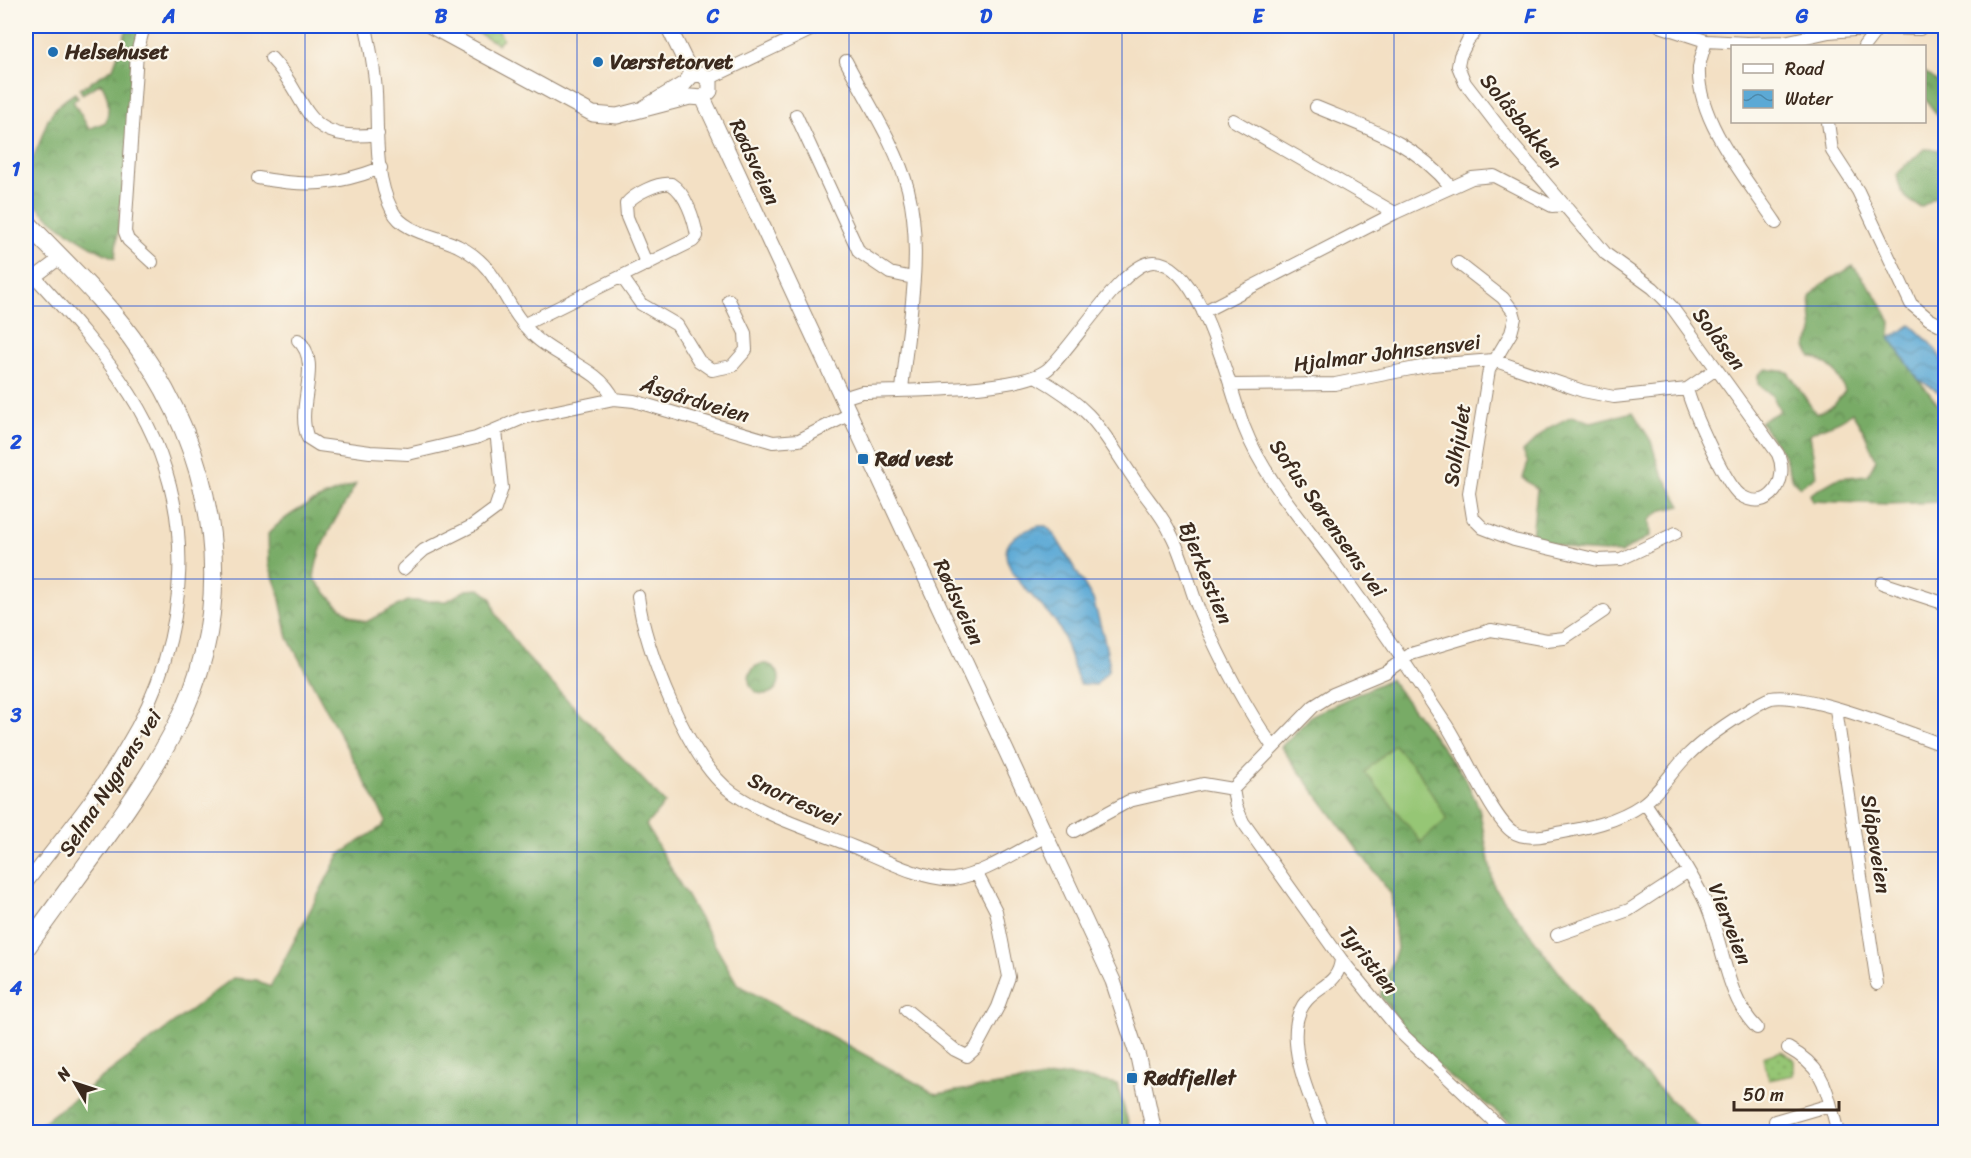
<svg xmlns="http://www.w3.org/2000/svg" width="1971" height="1158" font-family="Sriracha,sans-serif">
<defs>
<pattern id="forest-crowns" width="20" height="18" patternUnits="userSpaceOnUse" patternTransform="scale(1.5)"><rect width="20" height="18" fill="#78ab66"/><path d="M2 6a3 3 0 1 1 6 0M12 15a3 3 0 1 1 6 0" fill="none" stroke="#648b53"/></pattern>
<pattern id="park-dots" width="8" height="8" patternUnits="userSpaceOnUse" patternTransform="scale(1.5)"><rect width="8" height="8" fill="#96c675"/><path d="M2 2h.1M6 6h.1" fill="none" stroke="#7ca15f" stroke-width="1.8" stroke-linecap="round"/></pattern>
<pattern id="water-waves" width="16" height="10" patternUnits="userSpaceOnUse" patternTransform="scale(1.5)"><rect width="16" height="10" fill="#5ca9d5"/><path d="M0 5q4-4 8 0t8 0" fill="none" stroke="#4d8aac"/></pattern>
</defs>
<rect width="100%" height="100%" fill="#fbf7ec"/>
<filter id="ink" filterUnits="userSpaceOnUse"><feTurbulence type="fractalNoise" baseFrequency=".0167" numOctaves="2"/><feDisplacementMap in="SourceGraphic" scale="12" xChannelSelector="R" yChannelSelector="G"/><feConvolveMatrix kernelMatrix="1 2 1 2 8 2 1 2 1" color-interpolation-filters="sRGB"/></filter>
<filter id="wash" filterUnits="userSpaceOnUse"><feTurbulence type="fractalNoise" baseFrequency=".008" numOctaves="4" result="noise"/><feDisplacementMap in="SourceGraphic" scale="24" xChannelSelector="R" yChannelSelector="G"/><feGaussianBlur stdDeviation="1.35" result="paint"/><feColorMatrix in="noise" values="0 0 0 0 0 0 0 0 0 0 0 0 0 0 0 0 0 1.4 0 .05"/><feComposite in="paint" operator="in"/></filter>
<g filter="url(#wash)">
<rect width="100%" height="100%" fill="#f3e0c4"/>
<path fill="url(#forest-crowns)" stroke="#5a6a42" stroke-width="1.5" d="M128,26H141L115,258C94,250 30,212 26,188C23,175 34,156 39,144C48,117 50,109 75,93L78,98L73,101L89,129L106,122C110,108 109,95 101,83L82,94L80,89L113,68Z
M1925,72L1938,82L1945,81V125L1925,99Z
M1924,149L1945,150V196L1940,195L1921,207C1904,199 1899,192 1897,174Z
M1853,266L1876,295L1891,322L1890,338L1918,379L1945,413V499L1941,502L1887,504L1812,501L1810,494L1838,478L1868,475L1876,460L1863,430L1852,412C1836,427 1826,423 1810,434L1816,476L1800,487L1793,480L1783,453L1760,422L1780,411L1773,396L1758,384V375L1766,369L1788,372L1816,414L1834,405L1845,391C1837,372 1831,363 1811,357L1806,347L1813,333L1810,297L1822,284Z
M1633,412L1651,441L1659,468L1681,506L1663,510L1649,520L1650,536L1621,553L1574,550L1532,537L1537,489L1523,478L1528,463L1523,452L1548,428L1572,416L1591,422Z
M356,484C339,517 319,538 314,578C328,596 343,615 366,622L407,601H447L466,590L480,589L491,598L496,614L524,654L665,803L646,825L738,985L936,1094L1066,1075L1117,1084L1131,1132H30L233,978L257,980L270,987L339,855L381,827L386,821L288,638L278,590L269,565L268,534C292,508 324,496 356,484Z
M749 679a15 15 0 1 1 30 0a15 15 0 1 1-30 0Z
M1390,679L1465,778L1479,808L1494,887L1613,1043L1703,1132H1523L1444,1072L1407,1031L1380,996L1397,949L1391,894L1281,747L1312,715Z"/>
<path fill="url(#park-dots)" stroke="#68784a" stroke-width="1.5" d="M465,26H496L503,39L498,44Z
M1781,1051L1794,1059V1075L1769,1080L1763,1057Z"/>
<path fill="#96c675" stroke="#68784a" stroke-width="1.5" d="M1394,745L1420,774L1447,819L1421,842L1365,772Z"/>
<path fill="url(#water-waves)" stroke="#4c6a7a" stroke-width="1.5" d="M1911,325C1935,348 1951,358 1942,394L1918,379L1890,338Z
M1039,526H1046L1054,534L1093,599L1104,638L1109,662L1108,671L1096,685L1080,684C1071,666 1068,642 1057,624C1038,596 964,547 1039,526Z"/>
</g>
<g filter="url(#ink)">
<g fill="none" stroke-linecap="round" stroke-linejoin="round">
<g stroke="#978571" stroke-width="14">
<path id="minor" d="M144,26L137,53L125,232L128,240L152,262
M366,26C370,48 375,70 376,93C378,130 374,176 392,210C404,234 437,235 458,246C500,266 503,306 533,335C557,359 600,368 614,399
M1480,26L1468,40L1460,56L1458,66L1465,83L1512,144L1606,254L1653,288L1671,306L1778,454C1790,480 1769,514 1740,495C1725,484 1692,409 1687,389
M1660,26L1706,41L1747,43L1784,42L1829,32L1878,28L1920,29
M1706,41C1704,49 1700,59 1699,68C1696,120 1748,181 1776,223
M1864,46L1878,28
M271,58C310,98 300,145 378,134
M846,61C867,102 896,144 908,189C924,253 908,325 902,390
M708,79L819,26
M1316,107C1369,129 1413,141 1451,187
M796,115L859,252L890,273L913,278
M1233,120L1395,213
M1828,122L1832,151L1858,191L1911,304L1929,319L1946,328
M258,178C307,187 334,186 381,168
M1458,263L1503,298L1513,311L1515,318L1511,333L1489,370L1469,493L1473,518L1483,528L1514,540L1598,560L1621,559L1676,533
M26,274L35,277L60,258
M622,277L641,304L677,325L699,361L712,370L732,366L746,350L745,333L729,300
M1203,312L1395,213L1472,178L1494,176L1552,206L1565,205
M523,325L693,241L697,236C694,219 686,193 671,184C658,182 634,194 626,204L627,217L647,265
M298,340C324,364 294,407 308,438L319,445L370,452L408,454L476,438L523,418L614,399L634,401L773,442L799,440L850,414
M1037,377C1097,411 1101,431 1138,485C1149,501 1163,516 1171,534C1185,560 1189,588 1201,615C1221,661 1244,705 1273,747
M1230,385L1335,384L1431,365L1493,360L1583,391L1614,397L1687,389L1716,369
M843,398L862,392C902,390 1021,392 1048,369C1073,347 1123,263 1153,262C1201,260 1230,391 1244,427C1264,479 1304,522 1336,566C1374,617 1410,670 1445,723C1461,746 1493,820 1513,832C1525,840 1544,836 1557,833C1587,828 1617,822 1643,804C1661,791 1673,769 1689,754C1705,738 1725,725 1744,713C1752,708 1762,701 1771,698C1805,691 1909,733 1946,746
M403,569L424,550L472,526L495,509L502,488L496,430
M1882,583L1946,604
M638,596C644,648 689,763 733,793C769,818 815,831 854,847C880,858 927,882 954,879C982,875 1019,850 1045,837
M1836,709L1877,984
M1645,803C1664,831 1688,868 1703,897C1724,939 1723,994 1757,1028
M1074,831L1129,801L1203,784L1233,789
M26,884C59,840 97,796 125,748C192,638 201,505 130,394C103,352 69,314 35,277
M1557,935L1629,910L1687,872
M906,1010L955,1050L967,1056L976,1048L998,1007L1009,977L996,911L976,872
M1788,1048C1828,1070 1826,1092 1838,1132
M1775,1121L1830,1105
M1324,1132C1310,1100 1279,1031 1307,1000C1321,985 1339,983 1341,959
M1505,1132L1403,1035L1341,959L1243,822L1236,806L1233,789L1314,706L1333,694L1386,672L1411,654L1491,630L1547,640L1564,638L1604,611"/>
</g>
<g stroke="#978571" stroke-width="17">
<path id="tertiary" d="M431,26L593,114L617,116L690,97L703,98L710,91V82L702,74L692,75L684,84L644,108
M668,26L692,75
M703,98L1113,981L1138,1057L1154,1132"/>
</g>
<g stroke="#978571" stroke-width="20">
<path id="primary" d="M26,222C64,262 109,303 140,350C217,462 240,603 176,727C135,806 76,876 26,948"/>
</g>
<use href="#minor" stroke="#fff" stroke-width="12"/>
<use href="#tertiary" stroke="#fff" stroke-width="15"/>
<use href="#primary" stroke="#fff" stroke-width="18"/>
</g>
</g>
<path fill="none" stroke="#1d4ed8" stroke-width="1.5" stroke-opacity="0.55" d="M305,26V1132M577,26V1132M849,26V1132M1122,26V1132M1394,26V1132M1666,26V1132M26,306H1946M26,579H1946M26,852H1946"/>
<g fill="#1f6fb2" stroke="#fbf7ec" stroke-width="2">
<circle cx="53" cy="52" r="6"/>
<circle cx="598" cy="62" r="6"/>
<rect x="857" y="453" width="12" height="12" rx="3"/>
<rect x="1126" y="1072" width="12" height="12" rx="3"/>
</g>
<g text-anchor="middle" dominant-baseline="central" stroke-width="4.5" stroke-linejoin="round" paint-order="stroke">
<g font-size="21" font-weight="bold" fill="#3b2a1e" stroke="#fbf7ec" text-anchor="start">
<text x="65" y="52">Helsehuset</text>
<text x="610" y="62">Værstetorvet</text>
<text x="875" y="459">Rød vest</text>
<text x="1144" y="1078">Rødfjellet</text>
</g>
<g font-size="21" fill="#3b2a1e" stroke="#fbf7ec">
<text transform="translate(1521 121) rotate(51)">Solåsbakken</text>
<text transform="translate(755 162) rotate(65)">Rødsveien</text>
<text transform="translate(1719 339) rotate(53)">Solåsen</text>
<text transform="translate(1387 353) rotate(-7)">Hjalmar Johnsensvei</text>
<text transform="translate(695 400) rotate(17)">Åsgårdveien</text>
<text transform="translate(1457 445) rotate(-81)">Solhjulet</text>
<text transform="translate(1328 518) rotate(55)">Sofus Sørensens vei</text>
<text transform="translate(1206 573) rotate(68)">Bjerkestien</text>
<text transform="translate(959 602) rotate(65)">Rødsveien</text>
<text transform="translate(110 783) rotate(-57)">Selma Nygrens vei</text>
<text transform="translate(794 799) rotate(25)">Snorresvei</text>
<text transform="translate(1876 844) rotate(81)">Slåpeveien</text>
<text transform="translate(1730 924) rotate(69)">Vierveien</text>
<text transform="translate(1369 960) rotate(52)">Tyristien</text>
</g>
</g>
<rect width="1971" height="1158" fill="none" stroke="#fbf7ec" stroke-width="66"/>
<rect x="1731" y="45" width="195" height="78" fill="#fbf7ec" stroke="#aea59a" stroke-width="1.5"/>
<rect x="1743" y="64" width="30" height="9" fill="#ffffff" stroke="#aea59a" stroke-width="1.5"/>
<text x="1785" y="75" font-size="18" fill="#3b2a1e">Road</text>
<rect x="1743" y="90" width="30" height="18" fill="url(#water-waves)" stroke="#aea59a" stroke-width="1.5"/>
<text x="1785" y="105" font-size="18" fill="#3b2a1e">Water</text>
<g transform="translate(75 1083) rotate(309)" stroke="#fbf7ec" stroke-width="4.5" paint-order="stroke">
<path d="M0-4.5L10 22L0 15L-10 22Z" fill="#3b2a1e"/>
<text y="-9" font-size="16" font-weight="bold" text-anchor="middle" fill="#3b2a1e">N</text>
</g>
<path d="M1734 1101v9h105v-9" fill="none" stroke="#3b2a1e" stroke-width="3"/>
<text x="1743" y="1101" font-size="18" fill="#3b2a1e" stroke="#fbf7ec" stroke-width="4.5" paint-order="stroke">50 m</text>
<rect x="33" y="33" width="1905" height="1092" fill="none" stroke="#1d4ed8" stroke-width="2"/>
<g font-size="20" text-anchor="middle" font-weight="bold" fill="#1d4ed8">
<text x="169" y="23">A</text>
<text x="441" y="23">B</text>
<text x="713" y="23">C</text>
<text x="986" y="23">D</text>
<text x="1258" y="23">E</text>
<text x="1530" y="23">F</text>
<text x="1802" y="23">G</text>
<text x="16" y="176">1</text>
<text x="16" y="449">2</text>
<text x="16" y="722">3</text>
<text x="16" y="995">4</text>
</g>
</svg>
